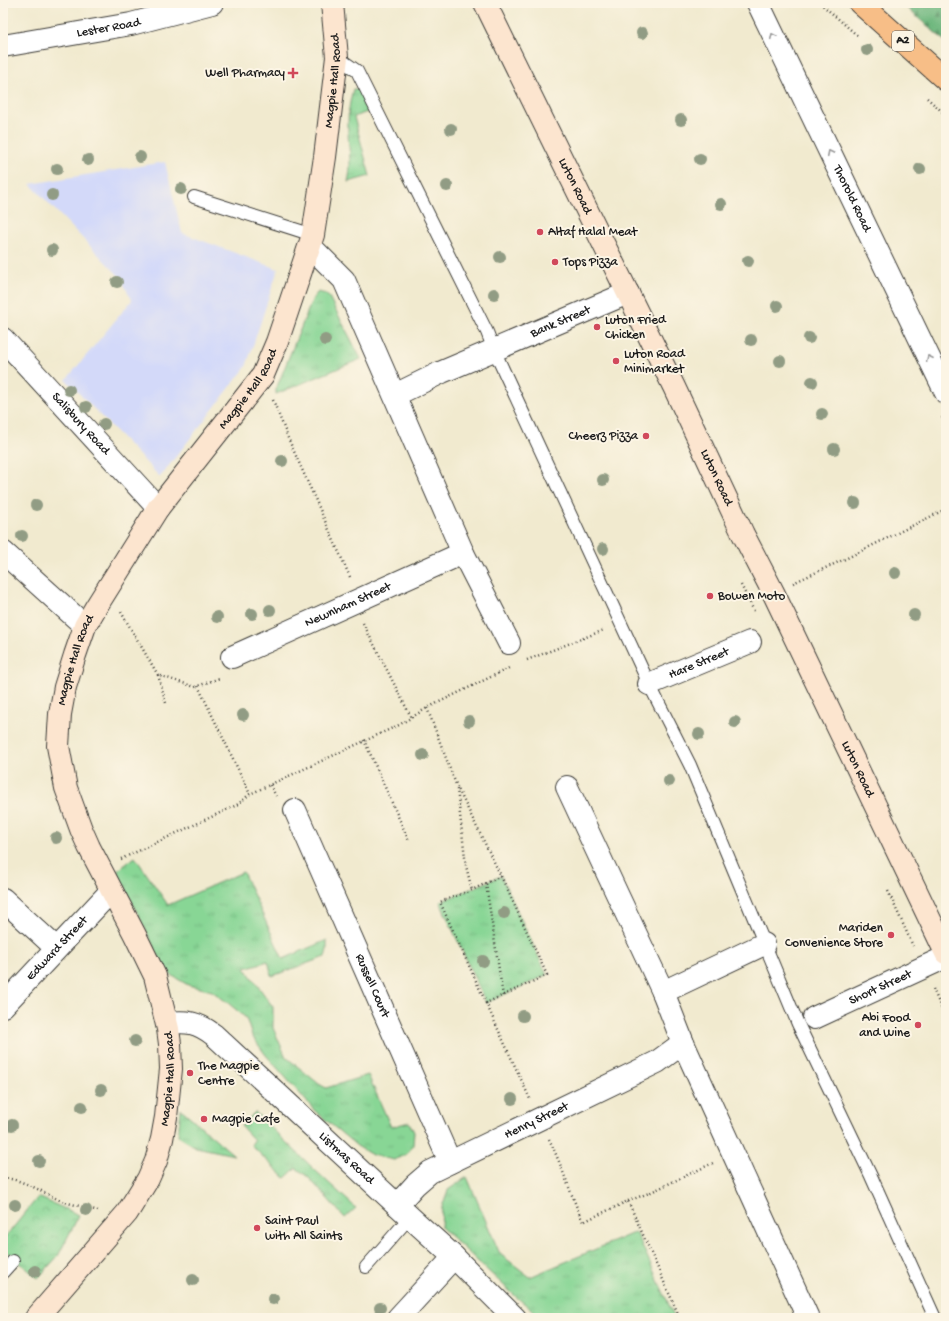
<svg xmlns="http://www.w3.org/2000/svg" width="949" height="1321" font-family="'Gochi Hand',sans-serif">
<defs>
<pattern id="grass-tufts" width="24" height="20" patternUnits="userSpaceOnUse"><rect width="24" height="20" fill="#88d695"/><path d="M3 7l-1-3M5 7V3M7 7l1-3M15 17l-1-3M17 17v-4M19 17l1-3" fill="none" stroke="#75b780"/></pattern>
<pattern id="forest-firs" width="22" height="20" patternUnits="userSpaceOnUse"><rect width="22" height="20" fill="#6eb77e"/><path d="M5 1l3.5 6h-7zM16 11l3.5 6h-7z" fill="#5a9466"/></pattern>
<pattern id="park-crowns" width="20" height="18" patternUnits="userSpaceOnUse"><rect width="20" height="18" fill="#88d695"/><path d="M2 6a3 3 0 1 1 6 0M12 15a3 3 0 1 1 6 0" fill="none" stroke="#75b780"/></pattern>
</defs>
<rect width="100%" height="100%" fill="#fcf5e5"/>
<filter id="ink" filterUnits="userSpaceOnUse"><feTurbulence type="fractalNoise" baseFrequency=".025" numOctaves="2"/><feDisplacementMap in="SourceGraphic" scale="8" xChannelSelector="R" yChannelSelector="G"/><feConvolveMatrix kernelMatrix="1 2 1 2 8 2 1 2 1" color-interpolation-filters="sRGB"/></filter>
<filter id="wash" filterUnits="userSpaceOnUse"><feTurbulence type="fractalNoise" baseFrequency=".012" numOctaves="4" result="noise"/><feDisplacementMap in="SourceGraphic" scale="16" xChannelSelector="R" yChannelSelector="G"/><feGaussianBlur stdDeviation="0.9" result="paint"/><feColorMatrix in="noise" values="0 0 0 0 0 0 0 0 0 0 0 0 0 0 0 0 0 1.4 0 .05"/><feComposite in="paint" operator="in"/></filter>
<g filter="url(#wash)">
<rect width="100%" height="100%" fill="#f1eacf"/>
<path fill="#d3d9f9" d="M165,162L182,233L278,269L246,367L160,477L66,380L132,300L120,277L30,184Z"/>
<path fill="url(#grass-tufts)" stroke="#527958" d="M353,89H360L370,111L354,117L370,176L348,182C353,160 347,144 348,123C348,112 350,100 353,89Z
M318,292L326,294L329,297L361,359L276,394V389L313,298Z
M135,857L168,905L243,872L283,959L327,940V950L325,957L272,976L268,961L245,968L273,1007V1028L286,1057L319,1084L326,1088L368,1075L391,1127L409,1122L414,1132L413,1145L407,1154L394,1160L372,1155L357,1146L315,1111L265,1054L252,1036L246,1018L228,1003L212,991L188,985L166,972L117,871Z
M501,876L547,975L486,1003L440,902Z
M181,1109L234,1155L196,1147L178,1136Z
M255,1112L317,1172L356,1208L345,1218L308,1177L296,1168L285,1178L251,1145L254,1140L241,1126Z
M467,1177L500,1254L530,1277L636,1232L675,1318H542L514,1295L441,1227L442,1207L448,1190Z"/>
<path fill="url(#forest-firs)" stroke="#456a4d" d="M901,3H946V42Z"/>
<path fill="url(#park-crowns)" stroke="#527958" d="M38,1197L79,1215L58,1256L38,1278L3,1249V1240Z"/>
</g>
<g filter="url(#ink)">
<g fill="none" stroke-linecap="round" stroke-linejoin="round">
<g stroke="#3c3b37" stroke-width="14">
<path id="lane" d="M337,57L357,71L487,332L494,350L649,684L690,765L798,1024L871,1176L935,1318
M194,197L313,235
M366,1267L410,1217
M3,1272L13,1261"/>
</g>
<g stroke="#3c3b37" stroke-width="24">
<g id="street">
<path id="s1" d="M758,3L946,393"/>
<path id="s2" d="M3,46L131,24L212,3"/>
<path d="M310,246L344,280L463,553L509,643"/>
<path id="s3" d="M3,339L158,508"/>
<path id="s4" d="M395,395L442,372L628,293"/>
<path d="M3,552L85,626"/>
<path id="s5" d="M232,657L463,553"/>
<path id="s6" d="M649,684L750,642"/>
<path d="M567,787L663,992L683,1043L808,1318"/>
<path id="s7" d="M295,810L450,1162"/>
<path d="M3,899L56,948"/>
<path d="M663,992L764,944"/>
<path id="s8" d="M3,1006L111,891"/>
<path id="s9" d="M814,1018L946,957"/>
<path id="s10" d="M167,1023C188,1021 197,1022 214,1035L410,1217L454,1257L515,1318"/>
<path id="s11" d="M397,1205L415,1185L430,1172L657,1062L683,1043"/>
<path d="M398,1318L454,1257"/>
</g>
</g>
<g stroke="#3c3b37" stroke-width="24">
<g id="secondary">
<path id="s12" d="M485,3L674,387L743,534L773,592L946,953"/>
<path id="s13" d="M36,1318L127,1213L148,1179L156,1161L162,1139L166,1117L171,1069L170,1044L168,1029L155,976L135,935L89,847L81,829L66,788L58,746L60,714L65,687L75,655L85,626L96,607L158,508L263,375L277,342L313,235L325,157L337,57L332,3"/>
</g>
</g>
<g stroke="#3c3b37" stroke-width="24">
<path id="primary" d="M860,3L946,80"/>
</g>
<path stroke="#3c3b37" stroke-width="2.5" stroke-dasharray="1 3" stroke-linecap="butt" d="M820,3L859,37
M927,98L946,115
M273,400L288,438L350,577
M942,417L946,425
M793,583L845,559L946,509
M741,585L754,611
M121,612L158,675L195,687L220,678
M363,623L411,717
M527,660L604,630
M158,675L166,703
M198,686L250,794
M427,708L457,787L501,876L547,975L486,1003L440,902L472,890L501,876
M364,740L409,841
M270,785L276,796
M457,789L466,866L472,890
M121,859L237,805L250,794L399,725L427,708L511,667
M486,884L503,996
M888,891L913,946
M933,989L946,1019
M486,1003L530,1099
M549,1139C562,1166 571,1195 583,1222L628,1201L680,1318
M3,1179C18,1176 47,1195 62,1201C73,1205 86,1207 98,1211
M628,1201L649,1193L713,1163"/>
<use href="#lane" stroke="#fff" stroke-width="12"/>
<use href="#street" stroke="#fff" stroke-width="22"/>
<use href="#secondary" stroke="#fce5cf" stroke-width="22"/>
<use href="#primary" stroke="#f7be87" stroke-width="22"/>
</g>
<g fill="#919c84">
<circle cx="642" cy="33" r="6"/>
<circle cx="867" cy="50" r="6"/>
<circle cx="681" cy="120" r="6"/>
<circle cx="451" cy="129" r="6"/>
<circle cx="140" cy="157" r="6"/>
<circle cx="700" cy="159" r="6"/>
<circle cx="88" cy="160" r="6"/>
<circle cx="57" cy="169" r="6"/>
<circle cx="920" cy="169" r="6"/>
<circle cx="447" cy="186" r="6"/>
<circle cx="181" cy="189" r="6"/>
<circle cx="52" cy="195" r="6"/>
<circle cx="721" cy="204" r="6"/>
<circle cx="52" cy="250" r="6"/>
<circle cx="500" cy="257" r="6"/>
<circle cx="748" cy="261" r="6"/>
<circle cx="117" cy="282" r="6"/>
<circle cx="494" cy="294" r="6"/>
<circle cx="777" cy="306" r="6"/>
<circle cx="809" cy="338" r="6"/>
<circle cx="325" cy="340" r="6"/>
<circle cx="751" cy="340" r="6"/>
<circle cx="780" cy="361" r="6"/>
<circle cx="812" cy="382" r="6"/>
<circle cx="69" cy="390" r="6"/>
<circle cx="86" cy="407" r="6"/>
<circle cx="822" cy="414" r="6"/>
<circle cx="104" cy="424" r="6"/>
<circle cx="834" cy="449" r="6"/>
<circle cx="282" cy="461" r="6"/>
<circle cx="603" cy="480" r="6"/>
<circle cx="855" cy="503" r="6"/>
<circle cx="36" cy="505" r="6"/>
<circle cx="22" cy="536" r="6"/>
<circle cx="603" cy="549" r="6"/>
<circle cx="895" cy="573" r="6"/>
<circle cx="270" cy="610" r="6"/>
<circle cx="252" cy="614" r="6"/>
<circle cx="914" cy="615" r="6"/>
<circle cx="217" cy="617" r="6"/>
<circle cx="243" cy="715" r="6"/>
<circle cx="469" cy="721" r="6"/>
<circle cx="735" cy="722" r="6"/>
<circle cx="699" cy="734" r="6"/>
<circle cx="423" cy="755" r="6"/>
<circle cx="669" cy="781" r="6"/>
<circle cx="56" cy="838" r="6"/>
<circle cx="504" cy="913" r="6"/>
<circle cx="483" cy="961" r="6"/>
<circle cx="523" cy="1016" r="6"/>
<circle cx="135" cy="1041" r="6"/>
<circle cx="101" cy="1090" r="6"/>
<circle cx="512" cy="1099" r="6"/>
<circle cx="82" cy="1107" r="6"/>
<circle cx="12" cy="1125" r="6"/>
<circle cx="39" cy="1161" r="6"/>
<circle cx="15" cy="1205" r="6"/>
<circle cx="86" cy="1210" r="6"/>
<circle cx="35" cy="1271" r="6"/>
<circle cx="193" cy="1280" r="6"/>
<circle cx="273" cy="1299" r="6"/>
<circle cx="380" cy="1308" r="6"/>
</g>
<defs><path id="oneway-chevron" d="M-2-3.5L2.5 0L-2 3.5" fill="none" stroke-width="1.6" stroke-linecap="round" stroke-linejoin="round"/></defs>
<g stroke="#999">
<use href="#oneway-chevron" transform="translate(773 36) rotate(-116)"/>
<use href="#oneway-chevron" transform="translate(830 153) rotate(-116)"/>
<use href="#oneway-chevron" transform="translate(929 358) rotate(-115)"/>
</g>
</g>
<g fill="#d1495b" stroke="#fcf5e5" stroke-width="1.5">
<path d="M291 67h4v4h4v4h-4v4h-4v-4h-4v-4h4z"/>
<circle cx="540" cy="232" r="4"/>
<circle cx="555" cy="262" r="4"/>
<circle cx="597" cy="327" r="4"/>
<circle cx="616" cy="361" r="4"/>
<circle cx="646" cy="436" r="4"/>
<circle cx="710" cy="596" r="4"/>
<circle cx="891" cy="935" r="4"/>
<circle cx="918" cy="1025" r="4"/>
<circle cx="190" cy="1073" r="4"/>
<circle cx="204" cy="1119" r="4"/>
<circle cx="257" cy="1228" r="4"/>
</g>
<g text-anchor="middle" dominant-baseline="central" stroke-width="4" stroke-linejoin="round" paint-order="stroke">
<rect fill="#fcf5e5" stroke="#5f5d58" stroke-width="1" x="892" y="31" width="22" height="20" rx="3"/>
<g font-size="12" font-weight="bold" fill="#1c1c1c">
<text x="903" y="41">A2</text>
</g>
<g font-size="13" fill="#1c1c1c" stroke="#fcf5e5">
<text stroke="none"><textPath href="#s2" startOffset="107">Lester Road</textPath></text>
<text stroke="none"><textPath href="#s13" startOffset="1374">Magpie Hall Road</textPath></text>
<text stroke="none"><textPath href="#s12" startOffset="204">Luton Road</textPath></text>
<text stroke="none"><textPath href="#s1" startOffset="217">Thorold Road</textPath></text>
<text stroke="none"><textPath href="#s4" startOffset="181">Bank Street</textPath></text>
<text stroke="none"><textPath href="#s13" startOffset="1050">Magpie Hall Road</textPath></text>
<text stroke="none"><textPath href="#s3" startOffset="115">Salisbury Road</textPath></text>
<text stroke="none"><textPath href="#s12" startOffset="528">Luton Road</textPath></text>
<text stroke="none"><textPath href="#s5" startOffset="127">Newnham Street</textPath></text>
<text stroke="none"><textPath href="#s13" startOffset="726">Magpie Hall Road</textPath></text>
<text stroke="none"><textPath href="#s6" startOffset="54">Hare Street</textPath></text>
<text stroke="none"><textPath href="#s12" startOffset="852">Luton Road</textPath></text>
<text stroke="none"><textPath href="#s8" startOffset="79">Edward Street</textPath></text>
<text stroke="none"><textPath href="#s7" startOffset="192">Russell Court</textPath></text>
<text stroke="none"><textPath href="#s9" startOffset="73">Short Street</textPath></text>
<text stroke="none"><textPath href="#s13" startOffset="282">Magpie Hall Road</textPath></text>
<text stroke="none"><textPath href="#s11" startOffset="165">Henry Street</textPath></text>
<text stroke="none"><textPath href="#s10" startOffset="231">Listmas Road</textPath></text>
</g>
<g font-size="13" fill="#1c1c1c" stroke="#fcf5e5" text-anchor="start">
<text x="285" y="73" text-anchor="end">Well Pharmacy</text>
<text x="548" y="232">Altaf Halal Meat</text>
<text x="563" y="262">Tops Pizza</text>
<text x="605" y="320">Luton Fried<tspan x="605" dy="15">Chicken</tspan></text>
<text x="624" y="354">Luton Road<tspan x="624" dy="15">Minimarket</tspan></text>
<text x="638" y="436" text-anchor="end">Cheerz Pizza</text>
<text x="718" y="596">Bowen Moto</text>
<text x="883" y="928" text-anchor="end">Mariden<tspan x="883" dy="15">Convenience Store</tspan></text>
<text x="910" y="1018" text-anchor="end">Abi Food<tspan x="910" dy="15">and Wine</tspan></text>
<text x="198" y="1066">The Magpie<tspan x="198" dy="15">Centre</tspan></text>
<text x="212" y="1119">Magpie Cafe</text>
<text x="265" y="1221">Saint Paul<tspan x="265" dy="15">with All Saints</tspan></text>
</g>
</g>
<rect width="949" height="1321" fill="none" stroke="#fcf5e5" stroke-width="16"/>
</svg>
